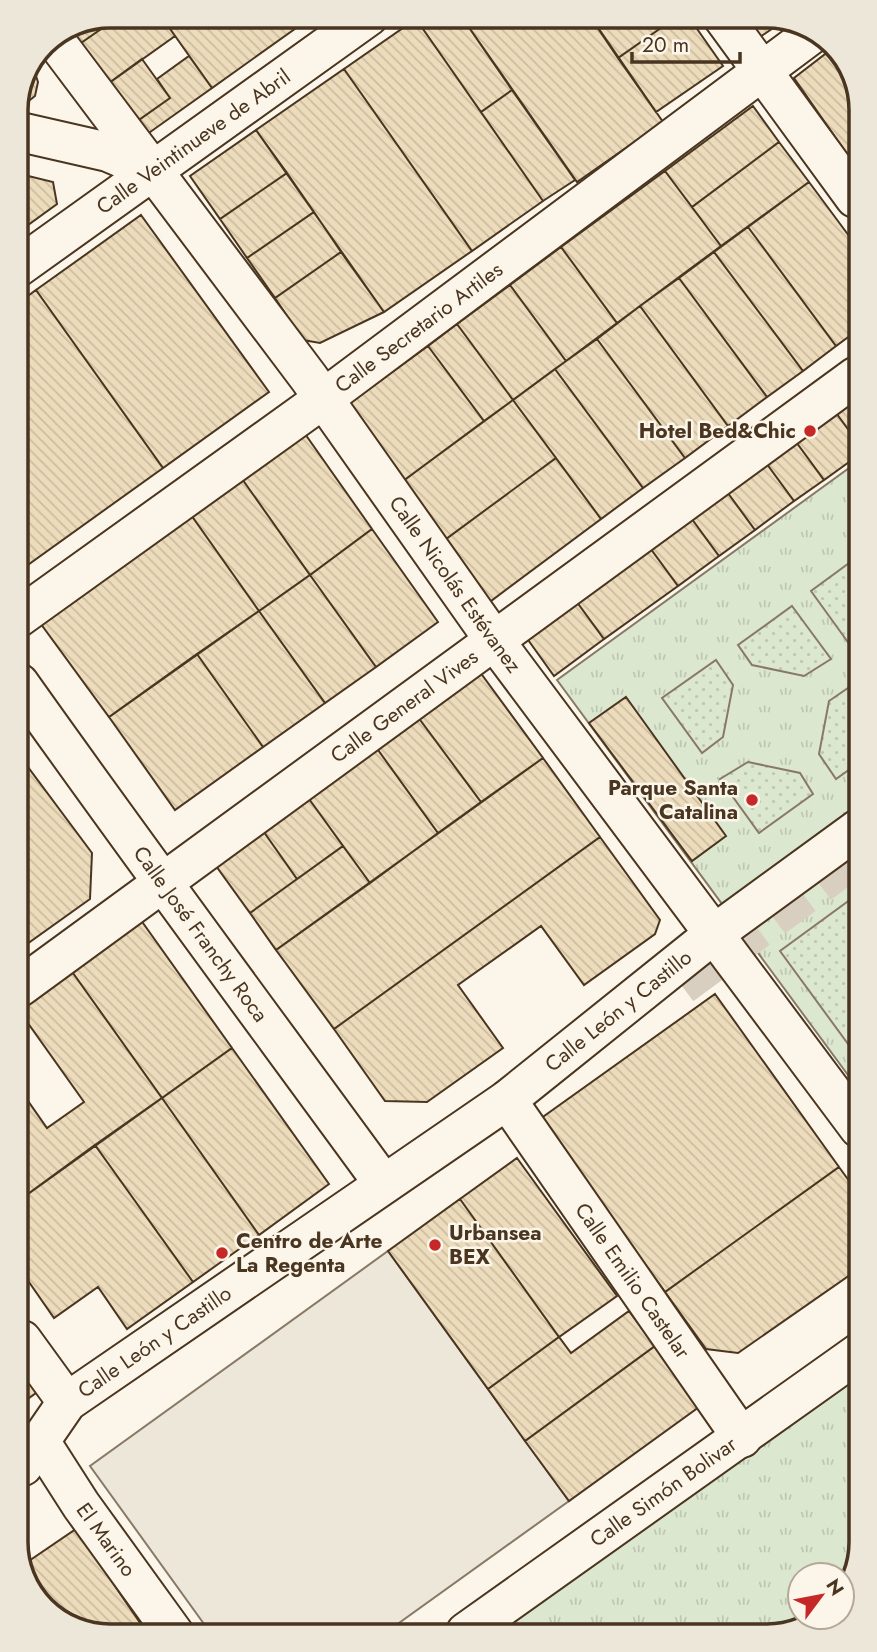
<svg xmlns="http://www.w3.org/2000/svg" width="877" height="1652" font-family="Jost,sans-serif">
<defs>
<pattern id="park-tufts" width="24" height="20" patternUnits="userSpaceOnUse" patternTransform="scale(1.75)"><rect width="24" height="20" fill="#dce7d0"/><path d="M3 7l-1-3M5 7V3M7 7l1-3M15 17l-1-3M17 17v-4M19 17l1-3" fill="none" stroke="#bec7b2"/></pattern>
<pattern id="garden-dots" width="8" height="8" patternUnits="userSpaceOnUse" patternTransform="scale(1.75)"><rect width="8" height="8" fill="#dce7d0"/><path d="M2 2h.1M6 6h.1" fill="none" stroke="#bec7b2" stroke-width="1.8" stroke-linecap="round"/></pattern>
<pattern id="building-back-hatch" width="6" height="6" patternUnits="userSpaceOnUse" patternTransform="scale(1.75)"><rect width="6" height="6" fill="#ecdcbc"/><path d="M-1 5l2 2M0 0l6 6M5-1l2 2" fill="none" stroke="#ccbda1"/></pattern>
</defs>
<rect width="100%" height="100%" fill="#fbf6e9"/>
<path fill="url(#park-tufts)" stroke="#887966" stroke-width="2" d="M856,463L859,1090L557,680Z
M860,1376C861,1416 867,1573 842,1597V1575H800V1617H818L803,1629L496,1632Z"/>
<path fill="url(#garden-dots)" stroke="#887966" stroke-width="2" d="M856,558L857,641L850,645L811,591Z
M792,606L831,659L804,676L752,665L738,645Z
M716,660L733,685L723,737L702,753L662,698Z
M851,686L857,695V764L836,779L819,754L829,701Z
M748,762L800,773L813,794L759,833L720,779Z
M858,894L859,1059L780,951Z"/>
<path fill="#ede7d9" stroke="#887966" stroke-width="2" d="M388,1251L569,1501L385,1633L212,1635L90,1466Z"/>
<path fill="url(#building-back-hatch)" stroke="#4a3520" stroke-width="2" d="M110,16H120L81,43L72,31Z
M120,16H161L175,36L109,83L81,43Z
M161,16H313L212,88Z
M420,16H461L512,90L481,112L416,19Z
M461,16H590L663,122L577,182Z
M594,16H678L618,58L591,18Z
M678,16H688L723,66L656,112L618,58Z
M745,16H773L785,20L760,37Z
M416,19L543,201L472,251L344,69Z
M833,48L854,74V164L794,78Z
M189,56L212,88L146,135L136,122L170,98L157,79Z
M142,59L170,98L136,122L109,83Z
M33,67L38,82L35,96L16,111Z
M344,69L472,251L384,312L256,130Z
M512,90L575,180L543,201L481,112Z
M753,106L779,142L692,207L665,171Z
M256,130L287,173L220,219L190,176Z
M779,142L809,182L721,246L692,207Z
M665,171L721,246L617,323L561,247Z
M16,173L53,182L57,204L17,233Z
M287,173L314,212L247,258L220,219Z
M809,182L855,244V332L836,346L748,227Z
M314,212L341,252L275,298L247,258Z
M141,215L269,392L163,468L36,290Z
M748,227L836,346L803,371L714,252Z
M561,247L617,323L566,361L510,285Z
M341,252L384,312L320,343L303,340L275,298Z
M714,252L803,371L767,397L679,278Z
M679,278L767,397L728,426L640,306Z
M510,285L566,361L513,400L457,324Z
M36,290L163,468L18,572L17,304Z
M640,306L728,426L685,458L597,339Z
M457,324L513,400L484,421L428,346Z
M597,339L685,458L643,488L555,369Z
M428,346L484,421L399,484L343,408Z
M555,369L643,488L601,519L513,400Z
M855,388L856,440L831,406Z
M513,400L556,458L442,542L399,484Z
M831,406L856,440V457L824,480L791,435Z
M303,431L372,529L310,575L240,476Z
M791,435L824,480L794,501L761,456Z
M761,456L794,501L755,530L722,485Z
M556,458L601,519L487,604L442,542Z
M240,476L310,575L259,611L189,512Z
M722,485L755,530L719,556L686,511Z
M686,511L719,556L678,586L645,541Z
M189,512L259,611L109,717L38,620Z
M372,529L438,622L376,667L310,575Z
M645,541L678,586L604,639L571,594Z
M310,575L376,667L325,703L259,611Z
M571,594L604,639L554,676L521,630Z
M259,611L325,703L263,747L197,654Z
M197,654L263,747L175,810L109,717Z
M477,668L543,758L481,802L415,713Z
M626,697L726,836L692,861L589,723Z
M415,713L481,802L438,833L373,743Z
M373,743L438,833L370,883L304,792Z
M19,755L92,853L90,899L20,949Z
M543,758L600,837L334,1029L276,950Z
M304,792L343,846L297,879L259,825Z
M259,825L297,879L250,913L211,859Z
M600,837L660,920L655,934L584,985L541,926L458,985L503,1048L427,1102L385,1101L334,1029Z
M343,846L370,883L276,950L250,913Z
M138,916L232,1048L162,1098L68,966Z
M68,966L162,1098L21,1199V1091L47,1128L84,1102L20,1012V1001Z
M715,994L839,1167L665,1292L540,1119Z
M232,1048L329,1184L259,1235L162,1098Z
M162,1098L259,1235L193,1282L95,1145Z
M95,1145L193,1282L127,1329L98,1287L54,1318L22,1272L21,1199Z
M517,1158L617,1296L559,1337L460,1199Z
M839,1167L860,1196V1268L738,1353L706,1349L665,1292Z
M460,1199L559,1337L488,1389L388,1251Z
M629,1311L655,1346L525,1441L488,1389L559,1337L571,1353Z
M655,1346L699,1407L569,1501L525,1441Z
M22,1358L43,1388L22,1403Z
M76,1529L149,1636H104L57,1620L23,1578V1565Z"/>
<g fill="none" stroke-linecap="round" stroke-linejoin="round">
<path stroke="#d8cfc1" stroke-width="38" stroke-dasharray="38 19" stroke-linecap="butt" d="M682,986L858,856"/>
<g stroke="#4a3520" stroke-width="42">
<g id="minor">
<path d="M722,16L855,198"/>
<path id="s1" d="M54,39L309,378L494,640L859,1128"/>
<path d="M16,131L108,152L152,171"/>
<path id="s2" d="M17,268L369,16"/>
<path id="s3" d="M18,618L323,399L816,31"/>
<path id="s4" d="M19,683C138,851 261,1016 383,1183"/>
<path id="s5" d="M20,987L855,377"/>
<path id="s6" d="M507,1100L742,1438"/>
<path d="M22,1340L67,1402"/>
<path id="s7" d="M40,1441L81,1505L175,1635"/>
<path id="s8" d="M23,1466L67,1402L507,1100L714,934L858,829"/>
<path id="s9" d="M466,1632L860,1352"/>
</g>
</g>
<use href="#minor" stroke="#fbf6e9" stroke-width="38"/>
</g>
<g fill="#c62828" stroke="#fbf6e9" stroke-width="2.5">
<circle cx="810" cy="431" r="7"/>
<circle cx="752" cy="800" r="7"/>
<circle cx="435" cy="1245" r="7"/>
<circle cx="222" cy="1253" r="7"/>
</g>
<g text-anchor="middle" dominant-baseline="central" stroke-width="5" stroke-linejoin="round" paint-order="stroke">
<g font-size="21" fill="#4a3520" stroke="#fbf6e9">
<text stroke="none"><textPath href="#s2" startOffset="217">Calle Veintinueve de Abril</textPath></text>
<text stroke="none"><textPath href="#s3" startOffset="495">Calle Secretario Artiles</textPath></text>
<text stroke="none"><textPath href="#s1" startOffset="677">Calle Nicolás Estévanez</textPath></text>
<text stroke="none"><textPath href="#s5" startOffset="476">Calle General Vives</textPath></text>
<text stroke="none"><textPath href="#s4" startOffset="310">Calle José Franchy Roca</textPath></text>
<text stroke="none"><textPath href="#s8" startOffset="754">Calle León y Castillo</textPath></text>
<text stroke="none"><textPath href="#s6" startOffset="220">Calle Emilio Castelar</textPath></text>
<text stroke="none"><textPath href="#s8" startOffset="184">Calle León y Castillo</textPath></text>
<text stroke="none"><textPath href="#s9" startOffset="242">Calle Simón Bolivar</textPath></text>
<text stroke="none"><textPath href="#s7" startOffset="119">El Marino</textPath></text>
</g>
<g font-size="21" font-weight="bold" fill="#4a3520" stroke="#fbf6e9" text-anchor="end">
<text x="796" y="431">Hotel Bed&amp;Chic</text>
<text x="738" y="788">Parque Santa<tspan x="738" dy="24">Catalina</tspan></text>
<text x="449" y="1233" text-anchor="start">Urbansea<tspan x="449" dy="24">BEX</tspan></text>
<text x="236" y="1241" text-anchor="start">Centro de Arte<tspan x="236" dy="24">La Regenta</tspan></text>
</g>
</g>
<path d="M0 0H877V1652H0ZM110 28H767A82 82 0 0 1 849 110V1542A82 82 0 0 1 767 1624H110A82 82 0 0 1 28 1542V110A82 82 0 0 1 110 28Z" fill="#ede7d9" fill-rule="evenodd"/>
<path fill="none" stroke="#4a3520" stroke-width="3.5" d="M110 28H767A82 82 0 0 1 849 110V1542A82 82 0 0 1 767 1624H110A82 82 0 0 1 28 1542V110A82 82 0 0 1 110 28Z"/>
<g transform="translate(821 1596) rotate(58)"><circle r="33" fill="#fbf6e9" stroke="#b4a999" stroke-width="2"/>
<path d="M0-5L12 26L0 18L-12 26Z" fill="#c62828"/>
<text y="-10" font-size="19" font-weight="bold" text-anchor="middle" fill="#4a3520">N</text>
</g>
<path d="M632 52v10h108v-10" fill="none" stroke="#4a3520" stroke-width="3.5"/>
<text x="642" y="52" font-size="21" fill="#4a3520" stroke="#fbf6e9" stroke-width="5" paint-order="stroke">20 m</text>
</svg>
